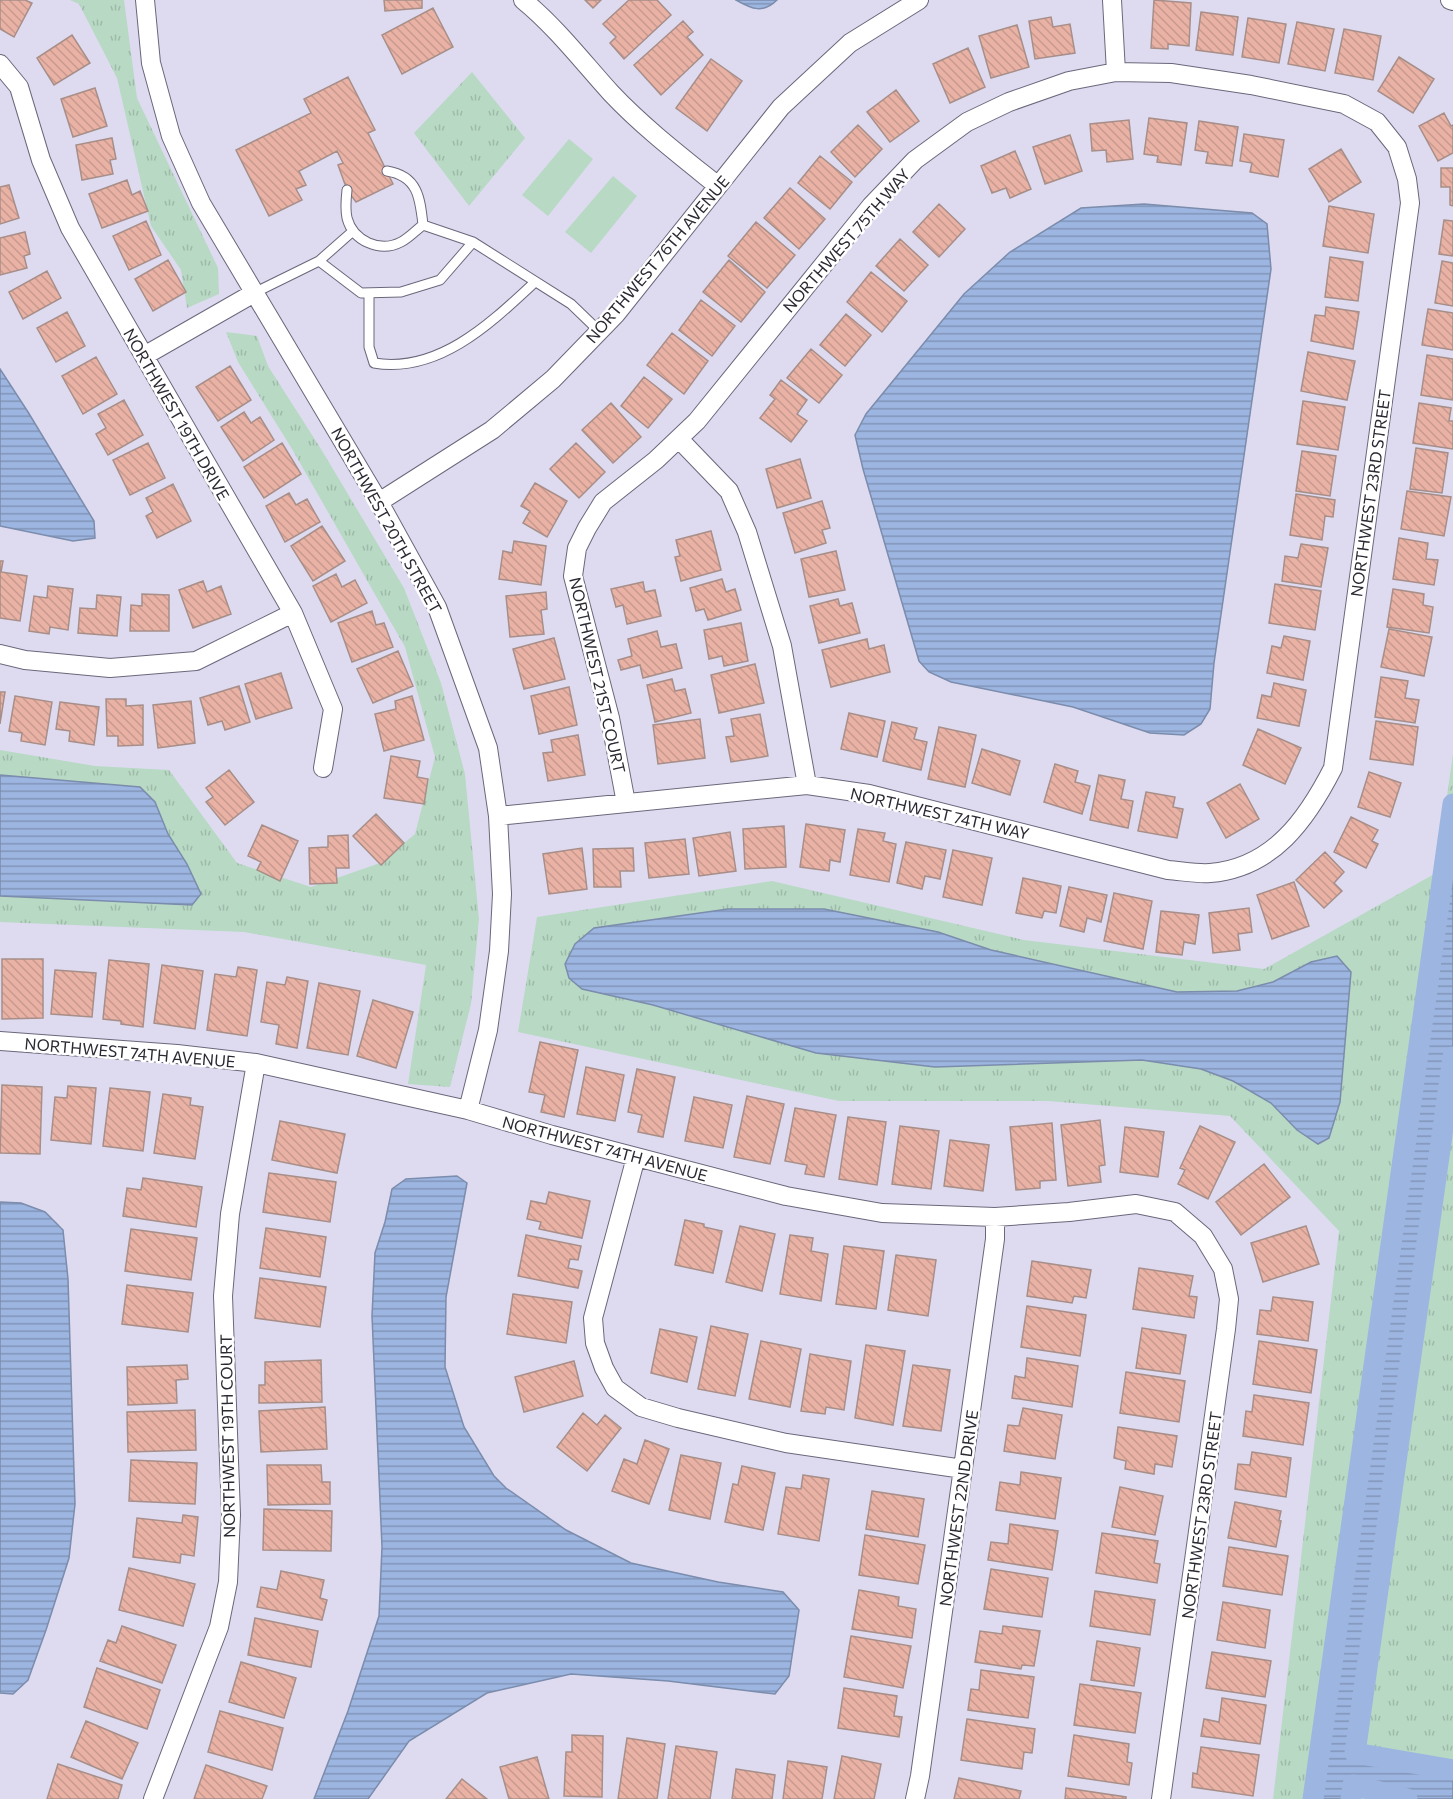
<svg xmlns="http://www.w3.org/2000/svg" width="1453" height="1799" font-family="Commissioner,sans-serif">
<defs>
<pattern id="grass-tufts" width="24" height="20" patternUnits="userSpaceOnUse" patternTransform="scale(1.5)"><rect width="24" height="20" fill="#b8d9c4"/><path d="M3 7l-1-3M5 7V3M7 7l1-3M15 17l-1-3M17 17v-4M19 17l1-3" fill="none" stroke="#9ebaa9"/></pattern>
<pattern id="water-rules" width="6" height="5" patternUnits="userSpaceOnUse" patternTransform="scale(1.5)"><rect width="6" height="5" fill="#9db6e1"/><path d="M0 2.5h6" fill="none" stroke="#8094b7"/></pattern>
<pattern id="building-back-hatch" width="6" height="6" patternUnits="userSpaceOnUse" patternTransform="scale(1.5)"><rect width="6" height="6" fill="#e9b2a5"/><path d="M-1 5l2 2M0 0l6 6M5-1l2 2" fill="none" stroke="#c8998e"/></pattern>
</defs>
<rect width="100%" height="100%" fill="#dedbf1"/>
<path fill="url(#grass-tufts)" d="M70,0H124L137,98L218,268L219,294L187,308L181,270L151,226L117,78L79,4Z
M472,72L525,138L469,206L414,133Z
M226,332L257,336L268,366L321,449L404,588L441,683L465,774L479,919L471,1004L450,1087L408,1084L426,965L244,932L0,922V750L95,766L169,770L237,863L311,887L380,863L415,834L435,757L405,647L292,449L238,362Z
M1453,754V1799H1273L1339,1231L1230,1116L1048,1101H839L518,1032L537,917L772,881L1024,940L1264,969L1436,873Z"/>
<path fill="#b8d9c4" d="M569,139L593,159L548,216L522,195Z
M613,176L637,196L591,253L565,232Z"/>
<path fill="url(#water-rules)" stroke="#7b8cac" stroke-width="1.5" d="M736,0H777C763,14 752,9 736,0Z
M1144,204L1252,213L1267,224L1271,269L1214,663L1210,709L1201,724L1184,735L1150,733L1073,707L951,682L929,672L919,661L863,469L855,435L866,414L964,294L1010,252L1081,208Z
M0,369L28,412L94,521L95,538L73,541L0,526Z
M0,775L140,787L155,802L168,834L187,864L201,894L192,905L0,896Z
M1453,804V1057L1355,1752L1453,1770V1799H1407L1353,1785L1351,1799H1313Z
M728,909H824L938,932L991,950L1177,992L1237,991L1273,982L1311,962L1337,956L1351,972L1340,1102L1329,1138L1318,1144L1297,1130L1271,1103L1233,1081L1201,1069L1142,1060L935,1067L816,1053L653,1005L582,989L569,978L565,964L575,944L594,928Z
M457,1176L467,1183L446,1297L445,1367L464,1427L494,1476L506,1488L566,1530L631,1563L718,1582L783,1592L799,1610L789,1676L775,1694L668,1681L571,1674L487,1693L409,1741L368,1799H314L348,1711L379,1616L382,1547L372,1316L375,1253L385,1222L392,1189L406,1179Z
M0,1202L21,1203L45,1212L63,1230L68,1279L75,1504L69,1558L46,1630L28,1680L13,1694L0,1693Z"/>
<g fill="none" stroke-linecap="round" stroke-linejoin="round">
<path stroke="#9db6e1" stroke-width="21" d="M1453,1057L1355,1753L1453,1770
M1313,1799L1453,804
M1351,1799L1353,1785L1407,1799"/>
</g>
<path fill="url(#building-back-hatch)" stroke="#a78e88" stroke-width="1.5" d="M0,0H25L32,3L14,37L0,29Z
M384,0H422V8L385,11Z
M585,0H601L593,8Z
M629,0H657L671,15L624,59L610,43L616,37L603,24Z
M1154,0L1191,3L1189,46L1168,44V49L1151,48Z
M433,8L453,47L402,74L382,35Z
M1201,12L1238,17L1233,55L1196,50Z
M1051,17L1053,27L1070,24L1075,53L1035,59L1029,21Z
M1248,18L1286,24L1279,63L1242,57Z
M683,21L693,32L687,37L703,55L661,95L634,65Z
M1297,22L1334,29L1325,71L1288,64Z
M1017,25L1029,67L991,78L979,36Z
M1344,29L1381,36L1373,80L1335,73Z
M72,35L90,63L54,85L37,58Z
M968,48L985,87L950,103L933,64Z
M1399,57L1434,79L1413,113L1378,91Z
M711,59L742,81L707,131L676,108Z
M348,77L375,130L368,133L393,184L356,202L347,190L338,165L343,163L337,151L299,171L306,185L296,189L302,200L269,216L236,150L311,113L304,99Z
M95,88L107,126L73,137L61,99Z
M896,90L919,121L890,142L867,112Z
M1444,113L1451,126L1453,125V153L1438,161L1419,126Z
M1149,118L1187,123L1181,165L1157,162L1158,156L1144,154Z
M1129,120L1133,159L1107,162L1106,150L1092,151L1090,124Z
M1199,121L1238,127L1232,166L1206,163L1208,152L1195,150Z
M858,125L882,149L855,177L831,152Z
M1244,134L1284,140L1278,177L1250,172L1252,163L1240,161Z
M1070,135L1082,171L1045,184L1033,147Z
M112,138L116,159L110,160L113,174L82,180L76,145Z
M1341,149L1361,182L1329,202L1309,169Z
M1015,151L1031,189L1010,198L1006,188L992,193L981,166Z
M820,156L852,182L830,209L798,183Z
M1441,168H1453V206L1450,205V187H1441Z
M127,180L132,195L140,191L148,211L102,228L89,194Z
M9,185L19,218L0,224V187Z
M790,188L825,219L799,249L764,218Z
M939,204L965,229L939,257L913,232Z
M1329,206L1374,214L1368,253L1323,246Z
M1444,220L1453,221V256L1439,254Z
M146,221L161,255L129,270L113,236Z
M756,222L795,255L767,288L728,256Z
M25,232L30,254L24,256L27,268L0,275V238Z
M900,239L928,265L904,291L876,266Z
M1330,257L1363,262L1358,301L1325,297Z
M168,260L186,292L153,311L135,279Z
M729,260L765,292L741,322L703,292Z
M1442,261L1453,263V306L1435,303Z
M47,271L61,298L23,319L9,292Z
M871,272L907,301L882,332L847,302Z
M701,300L735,326L712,356L679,330Z
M1326,307L1359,312L1353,349L1311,341L1315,315L1325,316Z
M1428,309L1453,313V350L1422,345Z
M67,312L85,346L56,362L37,328Z
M846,314L871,335L845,366L820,345Z
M672,333L708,361L684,394L647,365Z
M811,349L842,375L819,403L787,378Z
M1308,352L1355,361L1347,400L1301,391Z
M1427,355L1453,359V400L1421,395Z
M96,357L117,394L83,414L62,376Z
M230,366L251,400L218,421L196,387Z
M644,377L672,399L648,428L621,406Z
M781,380L807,400L797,414L807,421L791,442L760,418L775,399L770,395Z
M124,400L143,435L108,455L96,434L106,428L98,414Z
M1303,401L1345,407L1338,450L1297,444Z
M611,403L641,437L613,463L582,430Z
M1419,403L1451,408L1449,421H1453V449L1413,443Z
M244,412L251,423L260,417L274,440L243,461L221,427Z
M148,443L165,478L130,495L113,460Z
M282,443L301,474L264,498L244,467Z
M576,443L605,472L579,498L550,469Z
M1416,448L1448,453L1442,493L1410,489Z
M1302,451L1336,456L1330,496L1296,491Z
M800,459L811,498L777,508L766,469Z
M535,483L567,501L547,537L523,523L530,511L521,506Z
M173,484L191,521L157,538L146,516L153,512L146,498Z
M1407,491L1451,497L1444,536L1401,529Z
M289,493L296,505L307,499L320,522L285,542L266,506Z
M1296,494L1335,500L1333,517L1325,516L1322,540L1290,535Z
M822,501L830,528L822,530L826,543L795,553L783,513Z
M322,526L345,561L313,581L291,546Z
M711,531L721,570L681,581L675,557L680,556L676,540Z
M1399,538L1428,543L1426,559L1438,560L1434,585L1393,579Z
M514,541L546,546L541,585L499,579L503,551L512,553Z
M1301,544L1328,548L1321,587L1282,581L1285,556L1298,558Z
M836,551L845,590L809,597L801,559Z
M0,561H3L1,572L27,576L20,621L0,618Z
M336,574L342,587L355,580L367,603L331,622L313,586Z
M722,579L726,592L735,589L741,610L708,620L704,609L696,611L690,588Z
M203,581L207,592L221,586L231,614L193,628L179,590Z
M643,582L645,592L655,590L661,616L627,624L623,605L616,607L611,589Z
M1275,584L1321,591L1315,630L1269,623Z
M48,586L73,589L68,630L50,627L49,634L29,631L34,596L47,598Z
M1393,589L1424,594L1423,605L1433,607L1429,633L1387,627Z
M546,592L547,609L541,610L544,634L510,637L506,596Z
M142,594L169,595V631H130L131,605L142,606Z
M97,595L121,597L117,636L78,633L80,608L96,609Z
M838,599L840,606L852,603L860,633L819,643L810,606Z
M372,611L376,625L384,623L393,647L352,662L338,623Z
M741,623L748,661L724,666L722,656L709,659L704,630Z
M1389,629L1432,637L1424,676L1381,667Z
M657,631L661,647L676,644L682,668L643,678L640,665L621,670L618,660L632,656L628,639Z
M1284,636L1310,641L1303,680L1267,673L1272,646L1281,648Z
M554,638L565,679L524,689L513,649Z
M867,639L869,649L884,645L890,672L831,687L822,650Z
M398,651L413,686L373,703L357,669Z
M755,664L764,703L719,713L711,675Z
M281,673L292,708L256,719L245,684Z
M1381,677L1408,681L1405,698L1419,700L1415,723L1375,717Z
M672,679L675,691L685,689L691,713L655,722L647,685Z
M1274,683L1306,690L1299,726L1257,718L1262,695L1271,697Z
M239,686L250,722L225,730L222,721L208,725L200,698Z
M569,687L577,725L539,734L531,696Z
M0,692H5L0,724Z
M15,696L52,702L45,745L21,741L22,733L9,731Z
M412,696L424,740L384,751L375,714L396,709L395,701Z
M106,699H126V706L143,705V745L118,746V736H107Z
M191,701L195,743L158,748L153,705Z
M60,702L99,707L94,745L69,741L70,731L56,729Z
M849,713L885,721L877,757L841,749Z
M760,714L768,756L731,762L726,737L734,736L731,719Z
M700,719L705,758L658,764L653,725Z
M1376,721L1418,727L1413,765L1370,759Z
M892,722L917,728L914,739L927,742L921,770L883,761Z
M939,727L976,735L965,787L928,779Z
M1258,729L1301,748L1285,784L1243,765Z
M578,735L585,775L548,781L543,753L553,752L551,740Z
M982,749L1020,761L1010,795L972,783Z
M391,756L420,761L417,777L428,779L424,804L384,798Z
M1055,764L1078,771L1075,782L1090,786L1082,814L1044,802Z
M229,770L254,802L225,825L206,802L213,797L206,788Z
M1369,772L1401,783L1390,817L1358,807Z
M1099,775L1125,780L1121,799L1133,801L1128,828L1090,820Z
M1240,784L1259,819L1226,838L1207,803Z
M1146,792L1175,797L1173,807L1183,809L1177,838L1138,831Z
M376,814L404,843L381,865L353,836Z
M1351,817L1378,830L1372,841L1378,844L1366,868L1334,852Z
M806,824L845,830L840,862L830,860L829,871L800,867Z
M262,825L298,841L280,881L257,870L261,862L248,856Z
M784,826L786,867L745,869L743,829Z
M858,829L885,833L883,841L896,844L889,882L850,875Z
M730,832L736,871L699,876L693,838Z
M348,835L349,868H336L337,883L310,884L309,848L328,847V836Z
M685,839L689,874L649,878L645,843Z
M906,842L946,850L940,879L925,876L922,889L897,883Z
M582,848L587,889L549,894L543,854Z
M633,848L634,871H620L621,887H594L593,849Z
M953,850L992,858L982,905L943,897Z
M1325,852L1344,872L1334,883L1342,891L1324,908L1296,880Z
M1023,878L1061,886L1056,913L1044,911L1042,918L1016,913Z
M1294,882L1309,926L1272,939L1257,895Z
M1069,887L1107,895L1101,922L1087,918L1084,932L1060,926Z
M1114,893L1152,901L1143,949L1104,941Z
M1249,908L1252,932L1238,934L1240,950L1213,953L1209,913Z
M1161,911L1199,915L1195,944L1184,942L1182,955L1156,952Z
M2,959H43V1018L2,1019Z
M109,960L149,964L143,1027L121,1024V1021L103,1019Z
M162,965L203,971L195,1029L154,1023Z
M238,967L257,970L247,1036L207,1030L215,974L236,977Z
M55,970L96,973L92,1017L51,1014Z
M287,977L308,981L297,1048L276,1044L279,1025L261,1022L267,982L285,985Z
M319,983L360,991L348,1055L307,1048Z
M373,1000L413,1012L396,1068L357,1056Z
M540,1042L578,1050L564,1117L541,1112L545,1095L529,1092Z
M586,1067L624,1075L615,1121L577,1114Z
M637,1069L675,1077L663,1137L638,1132L642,1115L628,1112Z
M2,1085L42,1087L40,1154L0,1153Z
M68,1086L96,1088L91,1144L51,1140L55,1097L67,1098Z
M110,1088L150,1092L143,1151L103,1146Z
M163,1094L191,1098L190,1105L203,1107L195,1159L154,1153Z
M747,1096L784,1104L770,1164L734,1157Z
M694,1097L732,1105L723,1148L685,1141Z
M795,1108L836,1115L824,1177L805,1174L807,1165L785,1161Z
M848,1117L886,1122L877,1185L839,1179Z
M1100,1120L1105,1165L1099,1166L1101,1182L1068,1186L1061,1125Z
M280,1121L345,1134L337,1173L272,1160Z
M1052,1123L1056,1180L1040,1181V1188L1016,1190L1010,1127Z
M900,1126L939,1131L931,1189L892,1184Z
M1200,1126L1235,1142L1208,1199L1178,1184L1185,1170L1180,1168Z
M1125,1127L1164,1132L1158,1177L1120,1172Z
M950,1140L989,1145L983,1191L944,1186Z
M1264,1164L1290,1197L1241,1235L1216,1202Z
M269,1173L336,1182L330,1222L263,1212Z
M143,1178L202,1187L196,1227L123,1216L127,1188L141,1190Z
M549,1192L590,1201L582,1238L539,1229L541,1222L527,1219L531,1201L546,1204Z
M685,1220L704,1224V1227L722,1231L713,1273L675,1265Z
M740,1226L775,1234L762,1291L726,1282Z
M1306,1226L1319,1264L1263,1282L1251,1243Z
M266,1228L326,1237L320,1277L260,1268Z
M131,1229L197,1238L191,1280L125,1271Z
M526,1235L581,1246L578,1260L570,1259L568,1268L582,1271L578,1288L518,1276Z
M790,1235L813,1238L811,1251L828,1254L821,1301L780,1294Z
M844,1246L884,1251L876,1309L836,1304Z
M896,1255L936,1260L928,1316L888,1310Z
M1032,1261L1091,1270L1086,1298L1074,1296L1072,1303L1027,1296Z
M1139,1268L1193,1276L1189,1296L1197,1297L1194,1318L1133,1309Z
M260,1278L326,1287L320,1327L255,1318Z
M127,1285L193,1293L188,1332L122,1324Z
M513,1294L572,1302L566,1343L507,1334Z
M1273,1297L1313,1302L1308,1341L1257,1334L1260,1310L1271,1311Z
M1027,1306L1086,1315L1080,1356L1021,1347Z
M711,1326L748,1334L735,1396L698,1389Z
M1142,1328L1186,1335L1180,1374L1136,1368Z
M660,1329L697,1337L687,1382L651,1373Z
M761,1341L801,1349L790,1407L749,1399Z
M1259,1341L1317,1350L1311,1393L1253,1384Z
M866,1345L905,1351L893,1425L855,1418Z
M810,1354L851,1361L844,1410L826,1407L825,1414L801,1411Z
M1027,1358L1078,1366L1072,1407L1012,1398L1015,1376L1025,1378Z
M321,1360L322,1402L259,1403V1385H265V1362Z
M574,1361L583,1396L524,1412L515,1377Z
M187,1365L188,1379L176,1380L177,1403L128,1405L127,1367Z
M913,1365L950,1370L941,1431L903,1426Z
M1126,1372L1185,1381L1179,1422L1120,1413Z
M1254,1395L1309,1403L1303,1445L1243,1436L1246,1411L1252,1412Z
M325,1407L327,1449L261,1452L259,1411Z
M1023,1408L1062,1415L1055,1459L1004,1451L1008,1425L1019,1426Z
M195,1410L196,1450L128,1452L127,1412Z
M583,1413L597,1425L605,1415L621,1428L587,1471L557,1447Z
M1118,1427L1177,1436L1172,1467L1155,1464L1154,1474L1125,1469L1126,1461L1114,1458Z
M645,1440L669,1449L649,1504L612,1491L624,1459L637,1464Z
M1252,1452L1291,1458L1286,1497L1235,1489L1238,1464L1250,1465Z
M681,1455L721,1463L710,1519L669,1510Z
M131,1460L197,1463L195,1504L129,1501Z
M267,1465H321L322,1482H330V1504L268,1505Z
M742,1466L775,1473L763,1530L725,1522L733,1484L738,1485Z
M1021,1472L1061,1478L1055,1519L996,1510L1000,1482L1020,1485Z
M803,1475L829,1479L819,1541L778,1534L786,1487L801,1489Z
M1120,1487L1163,1496L1155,1535L1112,1527Z
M872,1491L924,1499L918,1537L866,1529Z
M1235,1502L1281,1511L1279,1520L1281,1521L1276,1547L1228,1538Z
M264,1509L332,1511L331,1551L263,1550Z
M183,1515L198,1517L194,1556L181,1554L180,1563L133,1557L137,1518L182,1523Z
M1010,1524L1058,1531L1052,1570L988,1560L991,1542L1008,1544Z
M1102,1533L1158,1541L1154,1563L1160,1564L1157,1583L1096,1573Z
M865,1535L925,1545L918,1584L859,1575Z
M1229,1547L1288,1556L1282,1595L1223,1586Z
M129,1568L195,1584L183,1626L119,1610Z
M991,1569L1048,1578L1042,1617L984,1609Z
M281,1571L324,1580L320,1598L327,1600L322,1620L257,1607L261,1587L277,1590Z
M859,1590L899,1597L898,1606L916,1609L912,1638L852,1629Z
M1095,1591L1155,1600L1150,1635L1090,1626Z
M1223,1602L1270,1610L1265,1648L1217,1640Z
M255,1618L318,1631L311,1667L248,1655Z
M122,1626L176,1645L162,1683L100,1661L108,1640L116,1643Z
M1003,1626L1040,1631L1034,1666L1022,1665L1021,1669L975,1662L980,1631L1002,1634Z
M851,1636L911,1646L903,1688L844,1677Z
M1097,1641L1140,1648L1134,1686L1091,1680Z
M1212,1652L1271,1661L1265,1697L1206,1688Z
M241,1662L296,1678L284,1718L229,1702Z
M97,1668L160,1690L147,1729L84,1707Z
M981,1670L1034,1677L1028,1718L968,1710L971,1689L979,1690Z
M1080,1684L1141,1693L1135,1733L1074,1725Z
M844,1688L897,1696L894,1716L902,1717L899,1737L838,1728Z
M1222,1698L1266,1705L1260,1744L1201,1736L1204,1719L1219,1722Z
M220,1711L283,1728L272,1770L208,1752Z
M967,1719L1035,1729L1032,1753L1024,1752L1022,1769L961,1760Z
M86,1721L138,1743L122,1779L71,1757Z
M572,1735L603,1736L602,1797L564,1796L566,1752H572Z
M1074,1735L1129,1744L1127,1762L1132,1763L1129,1785L1068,1776Z
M627,1738L665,1744L657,1799H618Z
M676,1746L717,1752L710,1799H668Z
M1201,1747L1259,1755L1253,1796L1192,1787L1193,1773L1197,1774Z
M842,1756L881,1764L874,1799H834Z
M537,1757L549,1799H509L500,1767Z
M788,1761L827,1767L822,1799H783Z
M58,1764L122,1785L118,1799H47Z
M206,1765L267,1786L262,1799H194Z
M736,1769L775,1775L772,1799H732Z
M959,1778L1021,1791L1019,1799H954Z
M462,1779L487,1799H446Z
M1066,1788L1126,1797V1799H1065Z"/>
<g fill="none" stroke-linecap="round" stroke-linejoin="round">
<g stroke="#6b677b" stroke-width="11">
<path id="service" d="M387,171C418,176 420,198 423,225
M347,190C346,199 345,209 347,218C353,241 380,253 401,242C409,238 416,230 423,225
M423,225L473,242
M319,261L353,231
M254,293L319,261L361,293L401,292L440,280L473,242L571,304L599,331
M369,293V347L374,363C439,374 492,322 535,282"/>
</g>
<g stroke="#6b677b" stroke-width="20">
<path id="minor" d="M145,0L151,63L171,136L201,203L379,502L437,607L488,748L498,816L502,894L499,951L488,1030L468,1110
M523,0C556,27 582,61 611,93C643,127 682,157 718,186
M1112,0L1116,72
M1450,0L1453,1
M0,64L19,87L41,160L70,228L293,613L333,709L323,768
M144,356L254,293
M679,439L729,491L747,532L782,646L807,785
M379,502L492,430L553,379L616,314L781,107L850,43L919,0
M0,654L25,660L110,668L196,661L293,613
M498,816L807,785L869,794L1168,870C1182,871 1196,874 1210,873C1273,868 1307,819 1333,768L1410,203L1407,179L1397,147L1377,122L1344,104L1251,85L1171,73L1116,72L1069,81L1009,102L967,122L915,160L871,206L697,421L656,460L603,502L587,528L577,548L573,576L610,718L626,803
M0,1041L177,1054L256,1063L468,1110L552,1135L786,1196L882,1213L995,1217L1069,1212L1136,1204L1175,1212L1203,1236L1223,1269L1229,1299L1226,1329L1161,1799
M636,1157L593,1318L595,1343L604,1368L615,1388L641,1407L678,1418L786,1443L963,1469
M153,1799L219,1627L228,1582L231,1515L223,1296L230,1214L256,1063
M915,1799L920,1776L995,1239V1217"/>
</g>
<use href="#service" stroke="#fff" stroke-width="9"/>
<use href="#minor" stroke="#fff" stroke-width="18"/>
</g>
<g text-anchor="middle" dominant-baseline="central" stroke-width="5" stroke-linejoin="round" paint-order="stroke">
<g font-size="16" fill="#2b2932" stroke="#fff">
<text transform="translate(846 240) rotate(-49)">NORTHWEST 75TH WAY</text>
<text transform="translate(657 259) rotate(-50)">NORTHWEST 76TH AVENUE</text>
<text transform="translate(177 414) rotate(60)">NORTHWEST 19TH DRIVE</text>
<text transform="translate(1370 493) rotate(-82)">NORTHWEST 23RD STREET</text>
<text transform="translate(387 520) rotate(61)">NORTHWEST 20TH STREET</text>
<text transform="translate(598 675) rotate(77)">NORTHWEST 21ST COURT</text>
<text transform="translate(940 813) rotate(13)">NORTHWEST 74TH WAY</text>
<text transform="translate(130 1052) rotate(5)">NORTHWEST 74TH AVENUE</text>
<text transform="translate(605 1148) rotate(15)">NORTHWEST 74TH AVENUE</text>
<text transform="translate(227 1436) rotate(-91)">NORTHWEST 19TH COURT</text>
<text transform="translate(958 1508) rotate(-82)">NORTHWEST 22ND DRIVE</text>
<text transform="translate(1201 1515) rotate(-82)">NORTHWEST 23RD STREET</text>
</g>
</g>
</svg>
